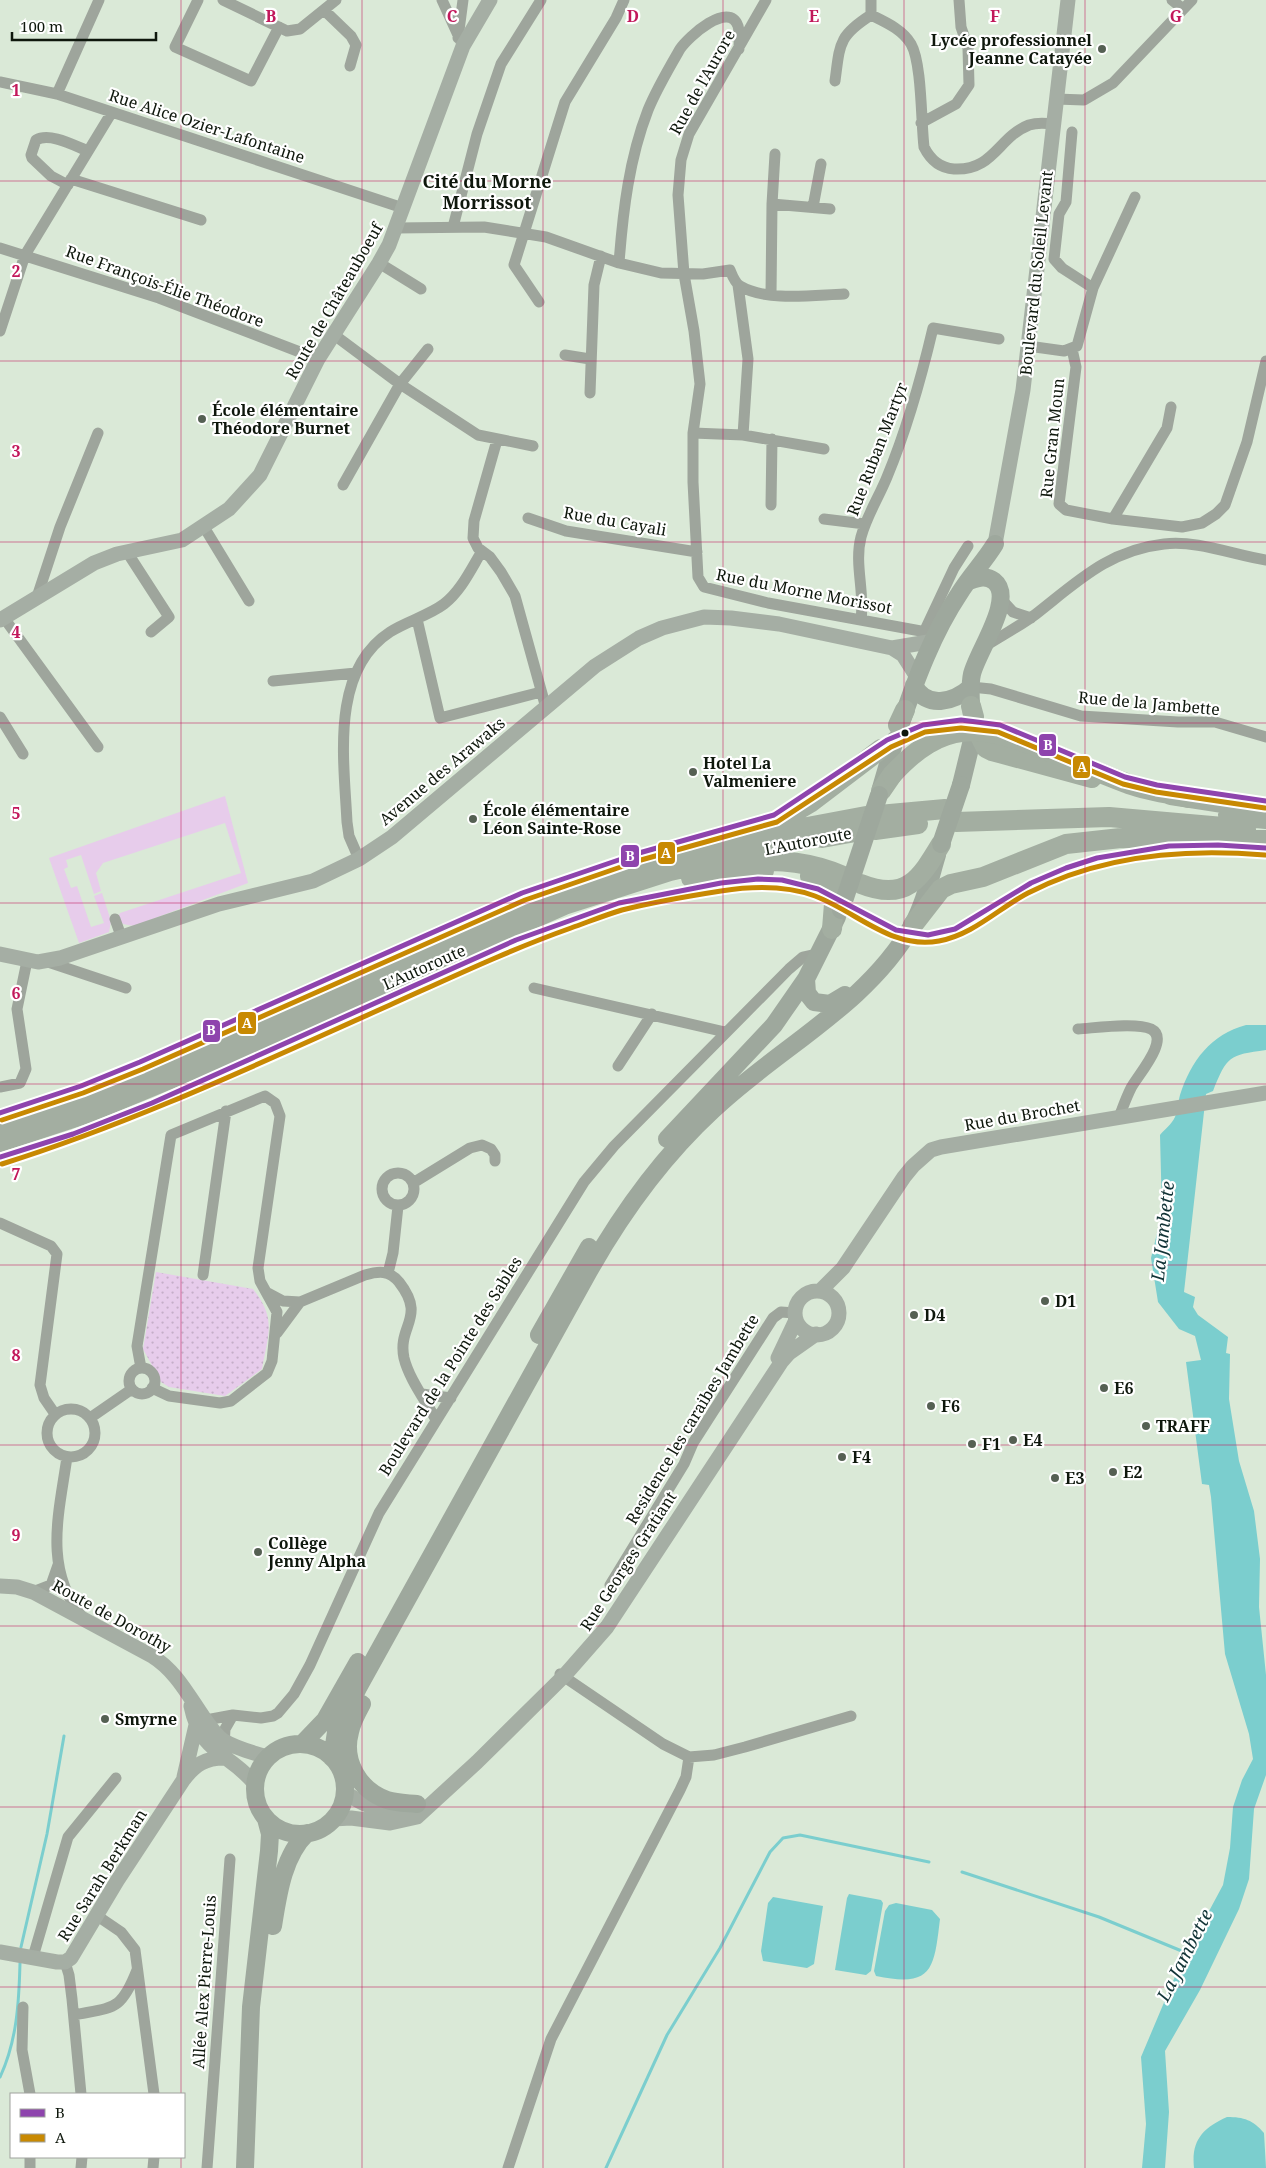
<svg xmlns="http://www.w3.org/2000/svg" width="1266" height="2168" font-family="'Noto Serif',serif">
<defs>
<pattern id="park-dots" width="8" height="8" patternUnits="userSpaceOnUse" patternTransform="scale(1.25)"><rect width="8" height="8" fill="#e7cceb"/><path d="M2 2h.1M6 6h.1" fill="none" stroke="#c5aec8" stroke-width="1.8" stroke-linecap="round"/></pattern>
</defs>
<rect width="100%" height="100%" fill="#dae9d7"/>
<path fill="#e7cceb" d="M225,796L248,883L134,926L123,924L118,918L120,913L241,873L225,823L103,863L96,873L101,891L94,894L81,855L66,860L68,867L64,869L71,888L77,886L91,927L104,923L94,896L102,893L111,921L109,932L79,943L49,858Z"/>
<path fill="url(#park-dots)" d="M156,1272L253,1289C277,1319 268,1334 262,1369L225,1396L169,1387L161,1382L143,1349Z"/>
<path fill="#7bcece" d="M1246,1025H1266V1050C1229,1055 1227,1056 1213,1091L1206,1094L1184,1292L1195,1297L1193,1307L1198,1315L1228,1337L1226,1353L1230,1354L1229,1399L1239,1461L1254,1511L1260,1559L1259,1607L1266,1675V1775L1254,1809L1249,1879L1239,1909L1200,1990L1165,2051L1169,2112L1165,2168H1142L1146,2124L1141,2057L1179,1967L1223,1885L1230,1848L1233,1807L1242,1780L1253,1759L1249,1734L1225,1654L1211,1497L1209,1485L1202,1484L1186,1362L1201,1360L1195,1336L1179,1329L1158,1302L1151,1258L1162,1213L1160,1135C1164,1130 1172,1124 1175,1117C1178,1111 1178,1102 1180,1095C1191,1061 1211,1034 1246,1025Z
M849,1894L881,1900L883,1903L871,1971L866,1975L835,1970L847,1898Z
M773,1897L823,1906L814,1964L807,1968L763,1961L761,1951L768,1903Z
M896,1903L932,1910L940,1919C934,1969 933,1988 876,1976L874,1971L885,1911L889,1905Z
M1227,2117C1244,2117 1253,2120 1264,2133L1266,2168H1194C1191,2140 1203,2128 1227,2117Z"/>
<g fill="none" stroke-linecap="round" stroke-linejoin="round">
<path stroke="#7bcece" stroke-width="3" d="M962,1872L1099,1917L1189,1954
M21,1947L47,1834L64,1736
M0,2077C17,2041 19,2002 20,1963
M606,2168L667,2035L720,1948L770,1852L783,1838L800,1835L929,1862"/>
<path stroke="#9ea59c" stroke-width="11" d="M198,0L175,47L251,81L279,27
M223,0L287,31L300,29L336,0
M442,0L463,46
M766,0L689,134L681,160L678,195L684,274L694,331L700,384L693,433V482L698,577L704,587L768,603L937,634
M1172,0L1183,9
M325,11L351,36L356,45L350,66
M871,15C885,22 902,29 911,44C922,63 921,122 924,147C930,159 939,168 954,169C994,171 998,137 1029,125C1035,123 1046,123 1053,124
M871,15V0
M458,38L463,0
M835,81C840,44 838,36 871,15
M0,82L57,94L403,208
M57,94L99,0
M1056,99L1084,100L1113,83L1192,0
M921,123L956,104L969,85L968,48L961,27L959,0
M1072,132L1066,202L1059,214L1054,259L1062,268L1093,288
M71,179L201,220
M68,185L51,176L32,158L31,155L36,140C50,132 75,146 88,151
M772,204L830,209
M813,207L821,164
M453,227L477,134L501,64L541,0
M396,228L484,227L546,237L619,263L661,273L703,274L730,270C732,275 735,283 740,286C767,302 814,295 844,294
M0,248L159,298L318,359
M379,263L421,289
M619,263C623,211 629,159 648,110C656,90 669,68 680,49C688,37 729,0 738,26C740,33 739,42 739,49
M738,285L748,359L743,435
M771,295L772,204L775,154
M539,302L514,265L565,102L616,18L624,0
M0,331L25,255L112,112
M333,334L400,384L478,435L533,446
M1028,346L1064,351L1077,346L1093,288L1135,197
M1072,349L1076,367L1059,504L1066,510L1113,519L1182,527L1202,523L1216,514L1225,505L1247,442L1266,361
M565,355L590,359
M590,393L594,285L601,256
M693,433L743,435L824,449
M497,440L474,521L473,538L478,548L490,557L501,572L515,596L546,708
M343,485L400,384L428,349
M771,505L772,439
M528,518L566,531L697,552
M824,519L865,524
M1113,519L1167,428L1171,407
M204,527L249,601
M127,552L169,617L151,632
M37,597L60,527L98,433
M1002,600L1013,612L1031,618
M4,618L98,747
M417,619L440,718L541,692
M861,620C865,592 854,564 861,537C867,515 879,497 887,477C907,429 921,379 933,328L999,339
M924,632L954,568L968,546
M984,647C1001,636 1020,626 1036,614C1077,582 1109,550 1164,544C1198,540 1233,555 1266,560
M273,681L356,673
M971,687L991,689L1081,716L1178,722H1215L1266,737
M0,717L23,754
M359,859L349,836L347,822C344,760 330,671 390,632C407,621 428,616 444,604C461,591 471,569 482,551
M115,919L121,936
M45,961L126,988
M534,988L725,1032
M1078,1029C1095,1028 1136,1022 1151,1029C1171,1039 1137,1076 1131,1088C1126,1098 1123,1107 1119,1117
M618,1066L652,1014
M0,1087L20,1083L26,1069L17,1009L27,961
M382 1189a16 16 0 1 1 32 0a16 16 0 1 1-32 0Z
M413,1183L470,1148L482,1145L491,1149L495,1155V1161
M0,1223L51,1246L57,1254L40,1385L44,1398L55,1414
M388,1273L393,1253L398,1206
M203,1275L226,1111
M268,1293L283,1301L300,1302
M277,1333L300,1302L365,1275C379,1271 389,1270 399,1282C427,1318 397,1325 404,1358C409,1379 426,1401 436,1420
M141,1368L137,1346L171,1135L265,1096L275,1103L280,1116L258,1268L260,1281L277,1312L272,1361L267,1373L231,1401L220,1403L169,1396L152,1388
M129 1381a13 13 0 1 1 26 0a13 13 0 1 1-26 0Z
M422,1394L451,1398
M47 1433a24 24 0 1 1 48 0a24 24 0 1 1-48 0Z
M90,1418L132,1389
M67,1457C59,1514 43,1568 82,1617
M610,1585L684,1464L693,1443L773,1318L781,1312L795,1313
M33,1592L51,1585L58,1565
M560,1674L663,1744L689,1757L714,1755L745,1747L851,1716
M206,1720L233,1715L261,1718L273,1716L278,1713L294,1694L310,1665L379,1513L584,1182L614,1146L789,969L803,957L821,953
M224,1746L225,1729L233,1715
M96,1915L121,1932L135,1950L154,2094
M33,1957L68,1837L116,1778
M65,1962L69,1975L72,1999L81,2094
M23,2007L22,2050L30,2094
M74,2015C114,2007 121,2011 137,1970
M30,2157V2168
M81,2168L82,2157
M153,2168L154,2157
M207,2168L230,1859
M508,2168L551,2039L680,1790L686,1777L689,1757"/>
<path stroke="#a5aea4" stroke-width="15" d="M995,544L1023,390L1068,0
M0,620L94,563L117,554L182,540L229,509L260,475L318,359L379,263L389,245L463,46L490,0
M892,648L903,655L917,677
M0,954L38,962L60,958L219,904L313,881L359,859L392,837L595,666L639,638L662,628L704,617L731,618L779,624L892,648L934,641
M820,1291L843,1268L904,1177L913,1166L931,1150L941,1147L1266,1093
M795 1313a22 22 0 1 1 44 0a22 22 0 1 1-44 0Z
M778,1358L796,1320
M0,1586L17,1587L33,1592L152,1656C176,1671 188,1695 204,1718C210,1726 216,1736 224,1741C238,1749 253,1753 268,1757
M191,1706C201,1755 229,1752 255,1784
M184,1777L196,1725
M345,1792C365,1807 389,1816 413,1806
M333,1819L351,1818L390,1823L417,1817L477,1762L564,1676L607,1627L782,1361L789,1353L816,1334
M0,1952L57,1962H65L71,1958L117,1881L184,1779C195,1765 205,1758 224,1758"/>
<path stroke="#9ea89d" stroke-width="18" d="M969,581C978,578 986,575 994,581C1016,598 977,652 972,674C969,688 971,702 972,717
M914,685C926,710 954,702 971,687
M901,723C916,679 933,633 959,594C970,576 984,562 995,544
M961,785L973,736
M881,788L895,740
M806,979L807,993L814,1002L830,1004L845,995
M667,1139L774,1025L806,979L837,917
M539,1335L589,1247
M362,1704C357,1713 352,1722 350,1732C342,1761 359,1790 387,1800C396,1803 407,1803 417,1804
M302,1744L325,1720L358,1662
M255 1789a45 45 0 1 1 90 0a45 45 0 1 1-90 0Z
M332,1758L336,1732L358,1688L589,1271C623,1211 662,1157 713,1110C778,1048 866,1006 912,926C924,905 930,878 937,855
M273,1926C278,1895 283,1856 307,1833
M245,2168L251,2007L269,1851L270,1834L266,1819"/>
<path stroke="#a3aea1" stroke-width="20" d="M971,706L974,717
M898,725L905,710
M980,736L986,748L992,751L1092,778
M881,791L892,775
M1171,795L1249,807
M879,815L945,809
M1228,815L1266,819
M956,822L1109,817L1246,829
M765,826L783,819L810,803L881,749
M875,830L918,824
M822,838L861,831
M747,863C778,858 814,863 843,876
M810,876L826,882L835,891L832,929
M691,878L764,871
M861,884C906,902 920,879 941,844
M913,925L941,889L951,884L983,877L1066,844L1121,838L1266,840
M0,1125L84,1098L182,1057L525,904L646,862L802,828L866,816
M0,1142L88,1113L194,1069L564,905L670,871L767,849"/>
<path stroke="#9ea89d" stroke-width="18" d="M941,844L961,785
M841,910L879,795"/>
<path stroke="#a3aea1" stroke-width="20" d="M892,775C943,719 980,724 1045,750C1072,761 1099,773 1126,783C1145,791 1168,793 1189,798"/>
<g stroke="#fff" stroke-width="9">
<path id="bus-1" d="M0,1113L81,1086L140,1062L522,893L639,853L774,815L887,740L923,725L961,720L1000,725L1125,777L1157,785L1266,801
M0,1157L73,1134L152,1103L516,940L619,903L721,883L758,879L782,880L818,889L896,930L928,935L955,929L1031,883L1066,868L1097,858L1169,846L1218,845L1266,848"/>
</g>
<g stroke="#fff" stroke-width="9">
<path id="bus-2" d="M2,1120L83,1093L143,1069L525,900L641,860L777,822L891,747L925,732L961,728L998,732L1123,784L1156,792L1265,808
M2,1164C136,1122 262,1062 390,1005C450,978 509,950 571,928C588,922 605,915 622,910C654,902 689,896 721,891C753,886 785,885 815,896C857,912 892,950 939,941C973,935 999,908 1028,893C1101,855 1184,848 1265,855"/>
</g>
<use href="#bus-1" stroke="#8e44ad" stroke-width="5"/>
<use href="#bus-2" stroke="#c88902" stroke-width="5"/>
</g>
<path fill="none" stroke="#c2185b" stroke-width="1" stroke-opacity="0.55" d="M181,0V2094M362,0V2168M543,0V2168M723,0V2168M904,0V2168M1085,0V2168M0,181H1266M0,361H1266M0,542H1266M0,723H1266M0,903H1266M0,1084H1266M0,1265H1266M0,1445H1266M0,1626H1266M0,1807H1266M0,1987H1266M181,2157V2168"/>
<g fill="#556053" stroke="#fff" stroke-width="2">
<circle cx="1102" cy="49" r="5"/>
<circle cx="202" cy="419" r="5"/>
<circle cx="693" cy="772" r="5"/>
<circle cx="473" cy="819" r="5"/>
<circle cx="1045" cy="1301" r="5"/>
<circle cx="914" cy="1315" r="5"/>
<circle cx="1104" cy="1388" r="5"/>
<circle cx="931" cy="1406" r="5"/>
<circle cx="1146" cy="1426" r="5"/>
<circle cx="1013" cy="1440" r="5"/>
<circle cx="972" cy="1444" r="5"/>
<circle cx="842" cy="1457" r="5"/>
<circle cx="1113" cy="1472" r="5"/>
<circle cx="1055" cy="1478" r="5"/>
<circle cx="258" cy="1552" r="5"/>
<circle cx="105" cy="1719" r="5"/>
</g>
<circle fill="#0e170c" stroke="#fff" stroke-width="2" cx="905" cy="733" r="4.5"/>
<g text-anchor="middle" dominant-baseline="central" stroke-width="4.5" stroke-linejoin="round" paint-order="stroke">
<g font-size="16" font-weight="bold" fill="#0e170c" stroke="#fff" text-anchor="start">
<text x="1092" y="40" text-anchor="end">Lycée professionnel<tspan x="1092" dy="18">Jeanne Catayée</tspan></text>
<text x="212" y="410">École élémentaire<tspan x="212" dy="18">Théodore Burnet</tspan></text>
<text x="703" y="763">Hotel La<tspan x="703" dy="18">Valmeniere</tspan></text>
<text x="483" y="810">École élémentaire<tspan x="483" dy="18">Léon Sainte-Rose</tspan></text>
<text x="1055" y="1301">D1</text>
<text x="924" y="1315">D4</text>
<text x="1114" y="1388">E6</text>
<text x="941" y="1406">F6</text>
<text x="1156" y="1426">TRAFF</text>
<text x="1023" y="1440">E4</text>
<text x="982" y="1444">F1</text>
<text x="852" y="1457">F4</text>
<text x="1123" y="1472">E2</text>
<text x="1065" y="1478">E3</text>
<text x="268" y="1543">Collège<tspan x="268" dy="18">Jenny Alpha</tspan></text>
<text x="115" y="1719">Smyrne</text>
</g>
<g font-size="16" fill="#0e170c" stroke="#fff">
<text transform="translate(702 82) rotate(-61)">Rue de l'Aurore</text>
<text transform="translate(207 126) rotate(18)">Rue Alice Ozier-Lafontaine</text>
<text transform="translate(1036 273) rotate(-84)">Boulevard du Soleil Levant</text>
<text transform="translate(165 286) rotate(20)">Rue François-Élie Théodore</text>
<text transform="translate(334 301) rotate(-60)">Route de Châteauboeuf</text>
<text transform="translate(1052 438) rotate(-84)">Rue Gran Moun</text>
<text transform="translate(877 449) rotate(-69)">Rue Ruban Martyr</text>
<text transform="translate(615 521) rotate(10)">Rue du Cayali</text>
<text transform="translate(804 591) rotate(11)">Rue du Morne Morissot</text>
<text transform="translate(1149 703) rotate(5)">Rue de la Jambette</text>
<text transform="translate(442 771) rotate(-40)">Avenue des Arawaks</text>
<text transform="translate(808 841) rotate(-11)">L'Autoroute</text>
<text transform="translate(424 967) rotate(-24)">L'Autoroute</text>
<text transform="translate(1022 1115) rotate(-10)">Rue du Brochet</text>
<text transform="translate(450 1366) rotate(-58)">Boulevard de la Pointe des Sables</text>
<text transform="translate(692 1419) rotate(-59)">Residence les caraibes Jambette</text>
<text transform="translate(628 1561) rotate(-57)">Rue Georges Gratiant</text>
<text transform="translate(112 1616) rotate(29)">Route de Dorothy</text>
<text transform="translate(102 1875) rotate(-58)">Rue Sarah Berkman</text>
<text transform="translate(204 1982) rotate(-86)">Allée Alex Pierre-Louis</text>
</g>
<g font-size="18" font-weight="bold" fill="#0e170c" stroke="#fff">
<text x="487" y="181">Cité du Morne<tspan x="487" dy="21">Morrissot</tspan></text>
</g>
<g font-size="18" font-style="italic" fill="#123437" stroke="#fff">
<text transform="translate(1162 1231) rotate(-84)">La Jambette</text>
<text transform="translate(1184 1955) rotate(-63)">La Jambette</text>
</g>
</g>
<g font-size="16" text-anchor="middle" font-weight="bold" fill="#c2185b" stroke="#fff" stroke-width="4.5" stroke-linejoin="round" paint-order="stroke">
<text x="271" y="22">B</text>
<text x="452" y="22">C</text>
<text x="633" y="22">D</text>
<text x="814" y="22">E</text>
<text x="995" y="22">F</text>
<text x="1176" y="22">G</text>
<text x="16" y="96">1</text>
<text x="16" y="277">2</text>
<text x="16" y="457">3</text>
<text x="16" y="638">4</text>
<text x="16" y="819">5</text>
<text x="16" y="999">6</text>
<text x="16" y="1180">7</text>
<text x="16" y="1361">8</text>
<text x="16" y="1541">9</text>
</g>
<g stroke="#fff" stroke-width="2">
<rect x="1038" y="733" width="19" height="24" rx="5" fill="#8e44ad"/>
<rect x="1072" y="755" width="19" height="24" rx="5" fill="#c88902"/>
<rect x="657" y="841" width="19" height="24" rx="5" fill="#c88902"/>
<rect x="620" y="844" width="20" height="24" rx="5" fill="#8e44ad"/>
<rect x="237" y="1011" width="20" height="24" rx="5" fill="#c88902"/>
<rect x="202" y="1019" width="19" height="24" rx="5" fill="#8e44ad"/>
</g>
<g font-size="14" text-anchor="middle" font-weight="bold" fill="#fff">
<text x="1048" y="750">B</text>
<text x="1082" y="772">A</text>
<text x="666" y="858">A</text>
<text x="630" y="861">B</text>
<text x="247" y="1028">A</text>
<text x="211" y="1035">B</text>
</g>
<rect x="10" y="2093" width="175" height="65" fill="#ffffff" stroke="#9fa29e"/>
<rect x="20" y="2109" width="25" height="8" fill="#8e44ad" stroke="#9fa29e"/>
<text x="55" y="2118" font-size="15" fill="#0e170c">B</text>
<rect x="20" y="2134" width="25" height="8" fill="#c88902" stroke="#9fa29e"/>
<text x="55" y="2143" font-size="15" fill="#0e170c">A</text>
<path d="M12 32v8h144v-8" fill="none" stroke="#0e170c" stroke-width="2.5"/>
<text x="20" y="32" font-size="15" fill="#0e170c" stroke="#ffffff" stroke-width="4" paint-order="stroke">100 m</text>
</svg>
